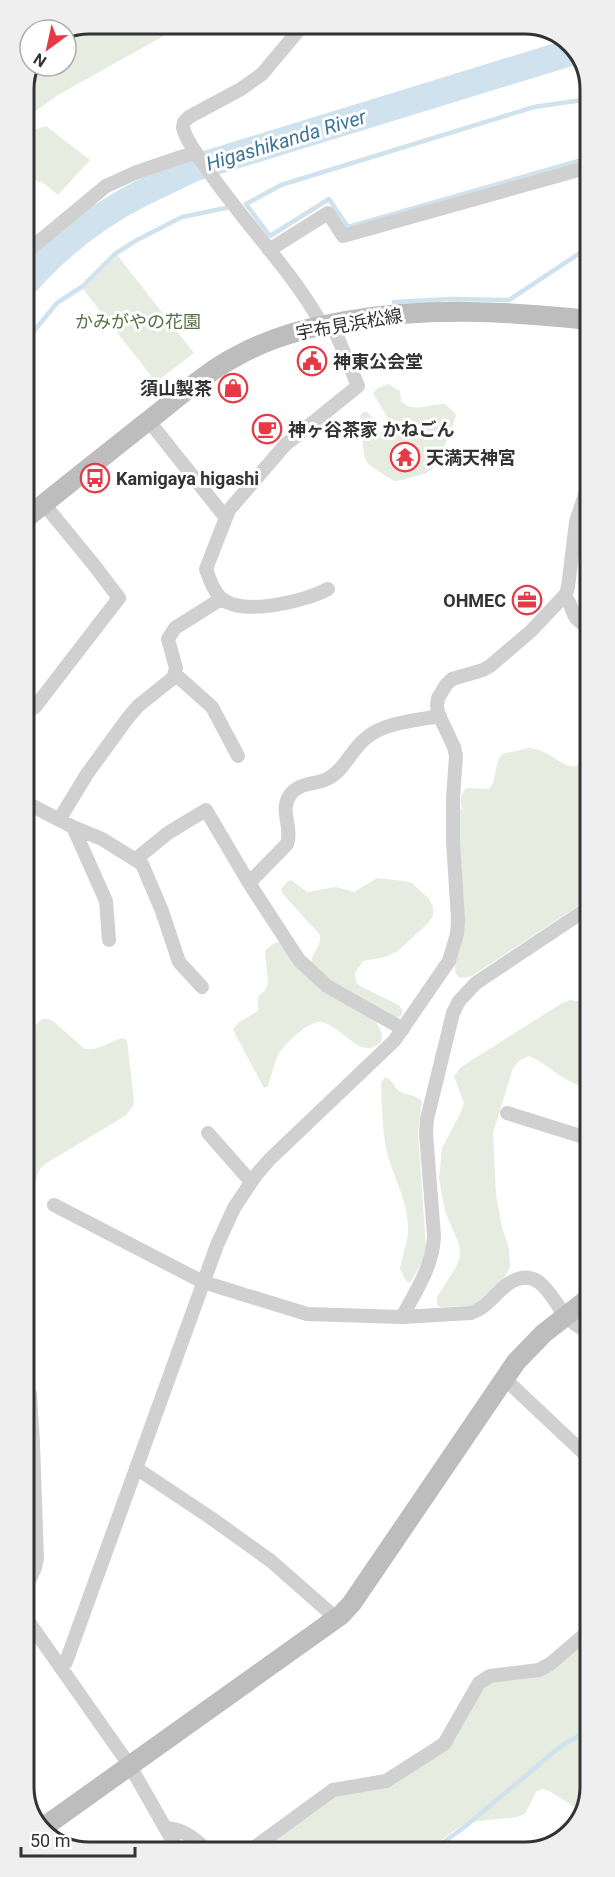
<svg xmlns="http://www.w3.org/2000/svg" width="615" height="1877" font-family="Roboto,'Noto Sans JP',sans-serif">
<rect width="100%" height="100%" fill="#fff"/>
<path fill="#e6ecdf" d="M89,24H185L58,95L24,119V85L33,66H66V33Z
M46,126L90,160L58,195L41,181L39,183L24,172V135L30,131Z
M117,255L194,353L156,382L83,289Z
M388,384L400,391L401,401C414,414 429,403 445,404L454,412L456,416L438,463L427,473L402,480L395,481L387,477L371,466L366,461L364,455L360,416L363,412H367C375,417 373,428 381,433L389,423V420L373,393L378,388Z
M529,748C547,749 557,763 573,767L590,759V898L472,976L465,978L458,977C449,963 462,948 463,933C464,892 459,850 459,808L463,810C459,802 460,793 467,788L489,789C498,779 493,765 502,754Z
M377,878L404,881L412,883L429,899L433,907V916L428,923L398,951L385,957L363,961L355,973L356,982L360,986L399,1005L402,1010V1015L397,1018L330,983L311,964C311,953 322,946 320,935L282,893L281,889L288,881L291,880L307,892L336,887L354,892Z
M277,942L280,943L376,1021L382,1034L381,1042C360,1062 342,1025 321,1022C309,1020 284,1044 278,1055C274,1064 271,1076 268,1086L264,1088L233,1030L238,1023L258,1011V997L265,990L268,983L265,951L270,946Z
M570,1000L590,1003V1088C564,1084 552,1066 529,1056L520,1060L513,1068L493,1133L496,1195L502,1227L509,1248L510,1267L503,1280L476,1304L470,1306L440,1307L437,1304V1297L456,1267L460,1256L459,1244L445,1211L439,1179L442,1148L461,1112L464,1103L454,1076L461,1067L562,1003Z
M42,1019H48L53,1021L85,1049C99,1051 110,1041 123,1038L127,1041L134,1100L133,1106L125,1116L45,1164L40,1169L33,1188L25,1200V1034Z
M385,1077C393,1080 393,1086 399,1091C406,1096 416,1094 422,1101L418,1132L426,1248L423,1260L410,1283L406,1281L400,1269C402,1256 407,1245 408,1232C409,1202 394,1180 387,1152C382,1130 382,1106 381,1083Z
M591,1636V1788L583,1812L549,1791L542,1789L536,1792L525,1814L517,1817L469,1822L458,1828L426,1851L258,1852L335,1795L448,1748L484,1687L491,1681L541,1676Z"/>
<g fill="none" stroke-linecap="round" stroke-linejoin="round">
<path stroke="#cfe2ee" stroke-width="4.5" d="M589,99L534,107L281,185L246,204L270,236L329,199L348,227L589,158
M394,302L451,299L509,300L589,247
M24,343L57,303L83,286L115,254L135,241L182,217L226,208
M432,1851L467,1825L561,1746L591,1729"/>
<path stroke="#cfe2ee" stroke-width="27" d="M24,285C56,248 97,216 140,194C158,185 176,177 194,168L575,51"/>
<path stroke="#d0d0d0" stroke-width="14" d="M304,24L262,74L241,89L189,117L184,122L183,128C188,145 202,161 212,176C247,226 292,271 322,325
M269,250L328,213L343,236L589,167
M24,254L106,186L137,172L196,152
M148,420L226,518
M328,589C306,601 242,617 221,598C214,592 209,578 206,569L229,510L285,445L358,386L332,324
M564,596C576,606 567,619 590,627
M175,674L212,707L238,756
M25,713L35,707L119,598L94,565L44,504
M25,802L73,827L102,839L142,864L162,911L179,962L202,987
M59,820L87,774L127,719L138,706L173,678L176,668L168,639L175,628L221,599
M73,827L106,901L109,940
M136,859L168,833L206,810L249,883L299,960L327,986L403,1029
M249,883L287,844C293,828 279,810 290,795C299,782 314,785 327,779C344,771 351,750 365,739C382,723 417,720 440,716
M507,1113L590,1139
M208,1133L251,1182
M54,1205L203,1282L307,1314L402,1317L471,1313C490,1307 498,1287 515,1280C542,1268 553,1303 567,1317C574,1324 582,1329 590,1333
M402,1317C416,1291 433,1266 434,1236L426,1133L427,1119L453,1013L459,1001L476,983L590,907
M504,1378L591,1460
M136,1468L211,1518L271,1561L337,1619
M26,1587L35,1568L37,1559L33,1443L30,1394
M26,1618L130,1766L179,1852
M60,1667L66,1662L217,1245L234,1208L256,1175L270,1159L394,1041L449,961L457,934L458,920L453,841V798L456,756L454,747L438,713L437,705L438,698L446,685L452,679L483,670L490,666L531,631L566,594L568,587L576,522L589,482
M166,1828C186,1829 196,1841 210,1852
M248,1852L333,1790L386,1781L444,1744L479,1683L490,1676L539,1670L550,1664L591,1629"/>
<path stroke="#bdbdbd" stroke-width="20" d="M25,519C67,485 110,451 153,417C180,396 206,372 237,356C271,337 307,328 345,321C427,307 507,311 589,320
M41,1829L341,1615L352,1603L516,1362L544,1333L590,1297"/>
</g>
<defs>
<g id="civic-ring" transform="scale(1.5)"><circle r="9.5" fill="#fff" stroke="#e63946" stroke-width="1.5"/><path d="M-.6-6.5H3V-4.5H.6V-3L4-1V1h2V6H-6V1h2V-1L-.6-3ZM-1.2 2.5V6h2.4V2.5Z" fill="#e63946"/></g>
<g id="shop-ring" transform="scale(1.5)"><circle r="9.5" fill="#fff" stroke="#e63946" stroke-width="1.5"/><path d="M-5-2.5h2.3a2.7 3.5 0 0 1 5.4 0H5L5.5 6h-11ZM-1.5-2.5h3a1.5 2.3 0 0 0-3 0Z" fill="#e63946"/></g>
<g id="cafe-ring" transform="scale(1.5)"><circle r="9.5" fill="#fff" stroke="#e63946" stroke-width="1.5"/><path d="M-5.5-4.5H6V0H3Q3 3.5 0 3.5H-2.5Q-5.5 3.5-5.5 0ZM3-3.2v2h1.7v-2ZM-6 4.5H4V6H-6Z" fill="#e63946"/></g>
<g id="temple-ring" transform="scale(1.5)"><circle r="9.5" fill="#fff" stroke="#e63946" stroke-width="1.5"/><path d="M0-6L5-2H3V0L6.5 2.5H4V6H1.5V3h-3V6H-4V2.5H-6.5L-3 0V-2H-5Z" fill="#e63946"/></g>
<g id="bus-ring" transform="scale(1.5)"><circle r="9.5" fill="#fff" stroke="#e63946" stroke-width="1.5"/><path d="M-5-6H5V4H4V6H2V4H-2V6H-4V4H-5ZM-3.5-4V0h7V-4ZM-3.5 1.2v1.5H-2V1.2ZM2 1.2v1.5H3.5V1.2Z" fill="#e63946"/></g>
<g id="office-ring" transform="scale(1.5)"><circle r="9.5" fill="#fff" stroke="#e63946" stroke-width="1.5"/><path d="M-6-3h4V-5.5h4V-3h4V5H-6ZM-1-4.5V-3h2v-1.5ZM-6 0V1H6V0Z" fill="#e63946"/></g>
</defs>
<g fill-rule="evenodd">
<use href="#civic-ring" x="312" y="361"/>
<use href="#shop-ring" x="233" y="388"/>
<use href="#cafe-ring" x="267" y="429"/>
<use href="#temple-ring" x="405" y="457"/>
<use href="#bus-ring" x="95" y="478"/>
<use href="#office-ring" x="527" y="600"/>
</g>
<g text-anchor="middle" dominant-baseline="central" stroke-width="6" stroke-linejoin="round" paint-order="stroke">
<g font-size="18" fill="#56703f" stroke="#fff">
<text x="138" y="321">かみがやの花園</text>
</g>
<g font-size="18" fill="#333" stroke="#fff">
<text transform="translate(349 324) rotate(-10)">宇布見浜松線</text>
</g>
<g font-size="18" font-weight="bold" fill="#333" stroke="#fff" text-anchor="start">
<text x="333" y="361">神東公会堂</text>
<text x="212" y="388" text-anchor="end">須山製茶</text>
<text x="288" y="429">神ヶ谷茶家 かねごん</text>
<text x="426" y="457">天満天神宮</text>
<text x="116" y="478">Kamigaya higashi</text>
<text x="506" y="600" text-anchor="end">OHMEC</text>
</g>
<g font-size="20" font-style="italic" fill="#3f7597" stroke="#fff">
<text transform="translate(286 140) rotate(-17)">Higashikanda River</text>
</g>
</g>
<path d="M0 0H615V1877H0ZM89 34H525A55 55 0 0 1 580 89V1787A55 55 0 0 1 525 1842H89A55 55 0 0 1 34 1787V89A55 55 0 0 1 89 34Z" fill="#efefef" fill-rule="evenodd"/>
<path fill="none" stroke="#333" stroke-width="3" d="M89 34H525A55 55 0 0 1 580 89V1787A55 55 0 0 1 525 1842H89A55 55 0 0 1 34 1787V89A55 55 0 0 1 89 34Z"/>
<g transform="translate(48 48) rotate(213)"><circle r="28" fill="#ffffff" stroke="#adadad" stroke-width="1.5"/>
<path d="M0-4.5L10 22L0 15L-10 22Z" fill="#e63946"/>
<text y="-9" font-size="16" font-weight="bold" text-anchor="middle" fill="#333333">N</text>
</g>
<path d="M21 1847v9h114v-9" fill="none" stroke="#333333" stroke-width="3"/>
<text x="30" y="1847" font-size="18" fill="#333333" stroke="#ffffff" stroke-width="4.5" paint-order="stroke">50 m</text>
</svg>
